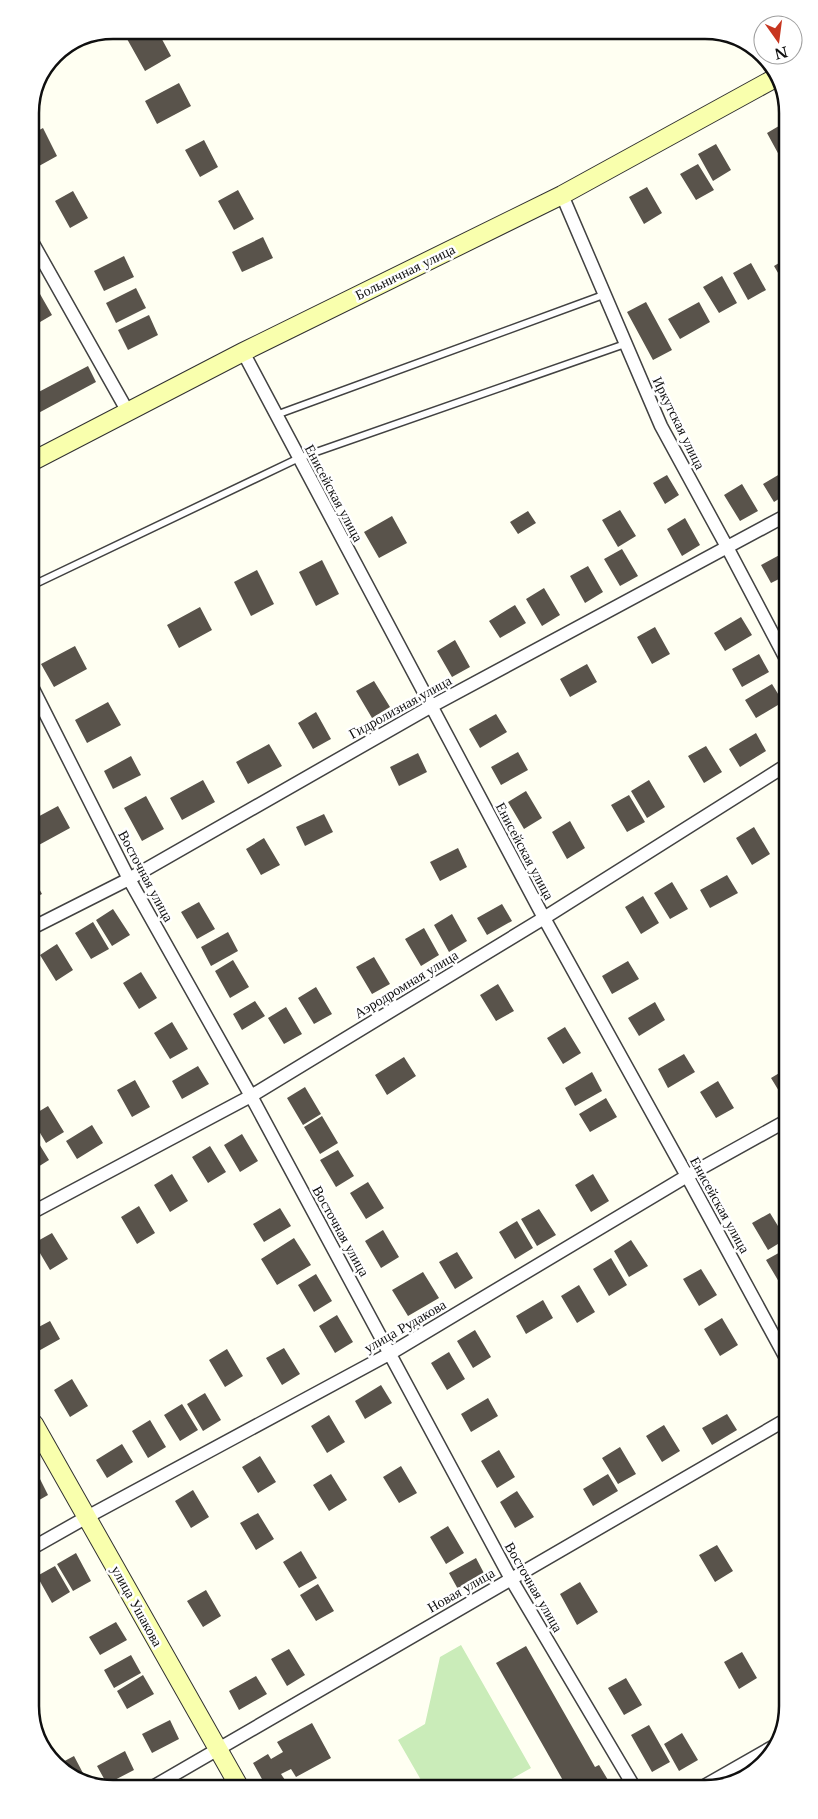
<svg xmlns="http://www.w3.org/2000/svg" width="818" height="1819" font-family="'Libre Baskerville',serif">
<rect width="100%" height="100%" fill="#fffff2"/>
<path fill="#caecb9" d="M461,1645L531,1768L499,1786L425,1787L398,1740L425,1724L440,1657Z"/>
<path fill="#59534b" d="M122,30H157L171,56L145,71Z
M179,83L191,106L157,124L145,101Z
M784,123V152L779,155L767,133Z
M43,128L57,156L39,166L30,150V135Z
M204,140L218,167L200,177L185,150Z
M716,144L731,170L713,181L698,154Z
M698,164L714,190L696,200L680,174Z
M647,187L662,213L644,224L629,197Z
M238,190L254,219L234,230L218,201Z
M73,191L88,218L70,228L55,201Z
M263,237L273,258L242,272L232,252Z
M124,256L134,277L104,291L94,271Z
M784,260V283L774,266Z
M751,263L766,290L748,300L733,273Z
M722,276L737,303L719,313L703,287Z
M136,288L146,308L116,323L106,303Z
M40,294L52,315L35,325L31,318V299Z
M646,302L672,350L653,360L627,312Z
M699,302L710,322L680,339L668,319Z
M149,315L158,335L128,350L118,330Z
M88,366L96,382L31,417V396Z
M785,471V495L774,502L763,484Z
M667,475L679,495L665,504L653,483Z
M742,484L758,511L740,521L724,495Z
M620,510L636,536L618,547L602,520Z
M528,511L536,523L518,534L510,522Z
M392,516L407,543L379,558L364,532Z
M685,518L700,545L682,556L667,529Z
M622,549L638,576L620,586L604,559Z
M785,552V576L771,583L761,565Z
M322,560L339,594L316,606L299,572Z
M588,566L603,592L585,603L570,576Z
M257,570L274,604L251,616L234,582Z
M544,588L560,615L542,626L526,599Z
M515,605L526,623L500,638L489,621Z
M200,607L212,630L179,648L167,625Z
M741,617L752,635L725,651L714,633Z
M655,627L670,654L652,664L637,637Z
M455,640L470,667L452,677L437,651Z
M75,646L87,669L54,687L41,664Z
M759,654L769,672L742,687L732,669Z
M587,664L597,682L570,697L560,679Z
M374,681L390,707L372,718L356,691Z
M772,684L783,702L756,718L745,700Z
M108,702L121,725L87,743L75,720Z
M316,712L331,739L313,749L298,723Z
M496,714L507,732L480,748L469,729Z
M756,733L766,751L740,767L729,749Z
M269,744L282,766L248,784L236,762Z
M706,746L722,772L704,783L688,756Z
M518,752L528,770L501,785L491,767Z
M418,753L427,772L399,786L390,767Z
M131,756L141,775L113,789L104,771Z
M203,780L215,802L182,820L170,798Z
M649,780L665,807L647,818L631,791Z
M526,791L542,818L524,829L508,802Z
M629,795L645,822L627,832L611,805Z
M146,796L164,829L142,841L124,808Z
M58,806L70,828L37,846L32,838V820Z
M324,814L333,832L305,846L296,827Z
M570,821L585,848L567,859L552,832Z
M754,827L770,854L752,865L736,838Z
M264,838L280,865L261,875L246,849Z
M458,848L467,867L440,881L430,862Z
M727,875L738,893L710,908L700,890Z
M32,876L42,894L32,899Z
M672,882L688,909L670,919L654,893Z
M643,896L659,923L641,934L625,907Z
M199,902L215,929L197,939L181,912Z
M502,904L512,921L487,935L477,918Z
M113,909L130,935L112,946L96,920Z
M452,914L467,941L449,952L434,925Z
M93,922L109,949L91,959L75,933Z
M424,928L439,955L421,966L405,939Z
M228,932L238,951L211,966L201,947Z
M57,944L73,970L56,981L40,955Z
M374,957L390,984L372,994L356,967Z
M233,960L249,987L230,998L215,971Z
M628,961L639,979L612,994L602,976Z
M141,972L157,998L139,1009L123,983Z
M498,984L514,1011L496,1021L480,995Z
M316,987L332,1014L314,1024L298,998Z
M255,1001L265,1016L242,1030L233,1014Z
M655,1002L665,1020L639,1036L628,1018Z
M286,1007L302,1034L284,1044L268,1018Z
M172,1022L188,1049L170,1059L154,1033Z
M565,1027L581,1053L563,1064L547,1038Z
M684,1054L695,1072L668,1088L658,1069Z
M404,1057L416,1076L387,1095L375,1075Z
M198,1066L209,1084L182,1099L172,1081Z
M786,1069V1094L782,1096L771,1078Z
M592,1072L602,1091L575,1106L565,1088Z
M135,1080L150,1107L132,1117L117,1090Z
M718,1081L734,1108L716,1118L700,1092Z
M305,1087L321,1114L303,1125L287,1098Z
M606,1098L617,1117L590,1132L579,1114Z
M48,1106L64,1132L46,1143L33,1121V1115Z
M322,1116L338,1143L320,1154L304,1127Z
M92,1125L103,1143L77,1159L66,1141Z
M33,1134L49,1160L33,1170Z
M242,1134L258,1161L240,1172L224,1145Z
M210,1146L226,1172L208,1183L192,1157Z
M338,1150L354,1176L336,1187L320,1160Z
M172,1174L188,1201L170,1212L154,1185Z
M593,1174L609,1201L591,1212L575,1185Z
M368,1182L384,1208L366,1219L350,1193Z
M139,1206L155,1233L137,1244L121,1217Z
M280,1208L291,1226L264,1242L253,1224Z
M539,1209L556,1235L537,1246L521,1219Z
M770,1213L786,1239L768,1250L752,1223Z
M517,1221L533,1248L515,1259L499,1232Z
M383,1230L399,1257L381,1268L365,1241Z
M52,1233L68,1259L50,1270L34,1243Z
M294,1238L311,1265L277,1285L261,1259Z
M631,1240L648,1266L629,1277L614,1251Z
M784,1250L787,1254V1284L782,1287L766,1260Z
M457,1252L473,1278L455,1289L439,1262Z
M611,1258L627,1285L609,1296L593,1269Z
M701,1269L717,1295L699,1306L683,1279Z
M423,1272L439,1298L408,1316L392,1290Z
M316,1274L332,1301L314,1312L298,1285Z
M579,1285L595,1312L577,1323L561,1296Z
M543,1300L553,1318L526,1334L516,1316Z
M337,1315L353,1342L335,1353L319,1326Z
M722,1318L738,1345L720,1356L704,1329Z
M50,1321L60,1339L33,1354V1330Z
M475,1330L491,1357L473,1368L457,1341Z
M284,1348L300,1374L282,1385L266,1358Z
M227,1349L243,1376L225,1387L209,1360Z
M449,1352L465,1379L447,1390L431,1363Z
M72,1379L88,1406L70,1417L54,1390Z
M381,1385L392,1403L365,1419L355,1401Z
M205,1393L221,1420L203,1431L187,1404Z
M488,1398L498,1416L471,1432L461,1414Z
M182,1404L198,1430L180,1441L164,1415Z
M727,1414L737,1430L712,1445L702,1428Z
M329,1415L345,1442L327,1453L311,1426Z
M150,1420L166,1447L148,1458L132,1431Z
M664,1425L680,1451L662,1462L646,1436Z
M122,1444L133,1462L107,1478L96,1460Z
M620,1447L636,1474L618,1484L602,1458Z
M499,1450L515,1477L497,1488L481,1461Z
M260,1456L276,1482L258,1493L242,1467Z
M401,1466L417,1493L399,1503L383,1477Z
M331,1474L347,1500L329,1511L313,1485Z
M608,1474L618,1491L593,1506L583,1489Z
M39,1477L48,1495L34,1503V1479Z
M193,1490L209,1517L191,1528L175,1501Z
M517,1491L534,1517L515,1528L500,1502Z
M258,1513L274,1539L256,1550L240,1523Z
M448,1526L464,1553L446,1564L430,1537Z
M717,1545L733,1571L715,1582L699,1555Z
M301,1551L317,1578L299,1588L283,1562Z
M76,1553L91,1581L73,1591L57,1564Z
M476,1558L486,1577L459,1591L449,1573Z
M55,1566L70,1592L52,1603L37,1576Z
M580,1582L598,1612L577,1625L560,1594Z
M318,1584L334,1611L316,1621L300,1595Z
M206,1590L221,1616L203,1627L187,1601Z
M116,1622L127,1640L100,1655L89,1637Z
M526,1646L595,1767L599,1765L611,1785L562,1786L565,1784L496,1663Z
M289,1649L305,1675L287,1686L271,1659Z
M742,1652L757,1678L739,1689L724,1662Z
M131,1655L141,1673L114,1688L104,1670Z
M143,1675L154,1694L127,1709L117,1691Z
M256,1676L267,1694L239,1710L229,1691Z
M626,1678L642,1705L624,1715L608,1688Z
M170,1720L179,1739L152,1753L142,1734Z
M312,1723L331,1758L296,1777L291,1769L281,1774L285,1780L270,1788H267L253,1763L268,1754L271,1759L283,1752L277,1742Z
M649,1725L670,1762L652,1772L631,1735Z
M682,1733L698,1760L679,1771L664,1744Z
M125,1751L134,1770L107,1784L97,1766Z
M74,1756L84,1775L78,1778L62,1772L57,1765Z"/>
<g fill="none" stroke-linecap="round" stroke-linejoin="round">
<g stroke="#424242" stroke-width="9">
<path id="lane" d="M276,415L606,294
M31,586L299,458L625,344"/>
</g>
<g stroke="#424242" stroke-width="15">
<path id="street" d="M562,195L661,426L727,547L785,657
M31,240L128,412
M243,352L544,918L687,1176L787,1360
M32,687L129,879L251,1096L511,1579L633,1785
M32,928L129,879L430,707L785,516
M33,1212L251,1096L544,918L785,766
M34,1547L87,1517L391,1353L687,1176L786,1121
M706,1785L776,1745
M151,1788L787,1419"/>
</g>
<g stroke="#313131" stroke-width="20">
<path id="secondary" d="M31,462L243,352L562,195L777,77
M34,1424L240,1788"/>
</g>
<use href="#lane" stroke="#fff" stroke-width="6"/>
<use href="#street" stroke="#fff" stroke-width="12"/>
<use href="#secondary" stroke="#f9ffad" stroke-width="18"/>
</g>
<g text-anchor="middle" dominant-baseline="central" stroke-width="5" stroke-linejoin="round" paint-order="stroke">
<g font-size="14" fill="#0f0f0f" stroke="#fff">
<text transform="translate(405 272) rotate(-26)">Больничная улица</text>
<text transform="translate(679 423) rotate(64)">Иркутская улица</text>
<text transform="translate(334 493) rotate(62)">Енисейская улица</text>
<text transform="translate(400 707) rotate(-29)">Гидролизная улица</text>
<text transform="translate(525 851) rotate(62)">Енисейская улица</text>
<text transform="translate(146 876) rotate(62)">Восточная улица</text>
<text transform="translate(406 984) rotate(-31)">Аэродромная улица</text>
<text transform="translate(720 1205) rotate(61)">Енисейская улица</text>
<text transform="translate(341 1231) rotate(61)">Восточная улица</text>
<text transform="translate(405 1326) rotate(-30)">улица Рудакова</text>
<text transform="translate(534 1587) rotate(60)">Восточная улица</text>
<text transform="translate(461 1590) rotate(-30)">Новая улица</text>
<text transform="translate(137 1606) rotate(61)">улица Ушакова</text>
</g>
</g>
<path d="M0 0H818V1819H0ZM113 39H705A74 74 0 0 1 779 113V1706A74 74 0 0 1 705 1780H113A74 74 0 0 1 39 1706V113A74 74 0 0 1 113 39Z" fill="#fff" fill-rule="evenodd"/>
<path fill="none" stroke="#0f0f0f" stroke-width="2.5" d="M113 39H705A74 74 0 0 1 779 113V1706A74 74 0 0 1 705 1780H113A74 74 0 0 1 39 1706V113A74 74 0 0 1 113 39Z"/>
<g transform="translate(778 40) rotate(166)"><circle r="24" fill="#ffffff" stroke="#9f9f9f"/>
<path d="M0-4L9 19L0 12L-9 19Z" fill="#c73620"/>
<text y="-8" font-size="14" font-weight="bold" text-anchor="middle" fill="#0f0f0f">N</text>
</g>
</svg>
